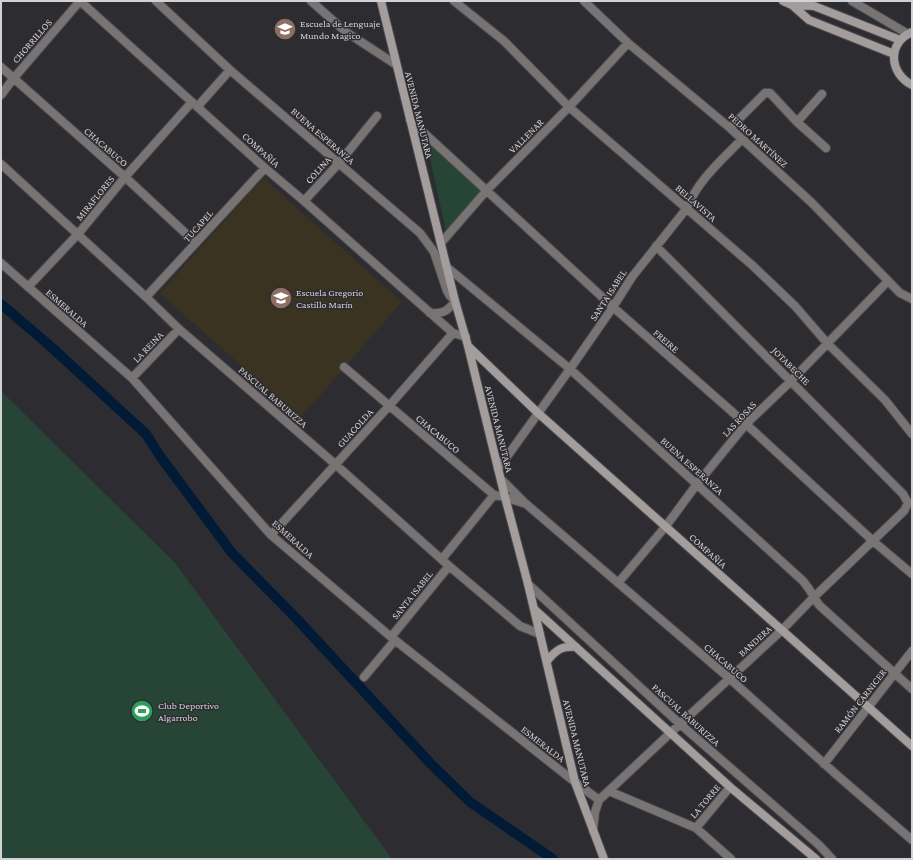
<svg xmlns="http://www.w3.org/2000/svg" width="913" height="860" font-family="'Crimson Pro',serif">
<rect width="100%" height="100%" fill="#2d2c31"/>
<path fill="#3b3322" d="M263,178L402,302L300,418L160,293Z"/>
<path fill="#274536" d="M426,140L483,194L446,231Z
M1,391L175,563L392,859H1Z"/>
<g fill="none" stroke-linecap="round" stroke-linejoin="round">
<path stroke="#011b37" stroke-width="10" d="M1,304L49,345L146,434L160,456L232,553L296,618L430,763L470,802L553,859"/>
<g stroke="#4b4a4f" stroke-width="10">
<path id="street" d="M80,1L265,168L304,201L453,333L466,337
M156,1L230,70L420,233L434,252L447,291L450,296L455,301C448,311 443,314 430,313
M311,1L346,32L395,64
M454,1L504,41L569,107L752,265L795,306L827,343L885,400L912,434
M584,1L628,43L730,128L811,202L900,293L912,299
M852,1L908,34
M1,67L125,177L196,243
M1,95L13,79L80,1
M198,106L230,70
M410,120L613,307L746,424L873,541L912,574
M797,122L822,94
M730,128L765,93H770L797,122L826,148
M1,164L146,297L179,329L335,464L449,566L520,626L540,634
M304,201L339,163L377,116
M441,243L487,190L569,107L628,43
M1,263L132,378L271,535L391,637L575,782L599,800
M448,268L570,369L803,581L809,589L819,605L912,689
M28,287L78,234L125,177L192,102
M146,297L265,168
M344,367L494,495L505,497L523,503
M132,378L179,329
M498,469L570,369L613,307L632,277L687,208C698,180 721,161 742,139
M501,479L525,503L729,678L838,776L912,840
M271,535L389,406L453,333
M442,559L494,495
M618,583L666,526L697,484L746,424L791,381L888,281
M528,584L680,724L819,845L832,859
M391,637L449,566
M364,677L395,640
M824,764L912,651
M609,791L696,828L731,859
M696,828L730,787
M593,831L595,812L599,800L680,724L782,630L814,597L904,511L908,503L903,494L656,246"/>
</g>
<g stroke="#4b4a4f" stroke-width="10">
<path id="secondary" d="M381,1L455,301L468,346L505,497L528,584L575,782L604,859
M783,1L792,5L809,20L894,54
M792,5L814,6L900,40
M912,32C887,43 889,73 912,85
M468,346L538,413L912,746
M534,609L730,787L816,859
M547,661C556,650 561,646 576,647"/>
</g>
<use href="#street" stroke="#787474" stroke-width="8"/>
<use href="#secondary" stroke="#a39d9c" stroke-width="8"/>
</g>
<defs>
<g id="school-disc" transform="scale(1.15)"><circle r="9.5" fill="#8d6e63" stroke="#2d2c31"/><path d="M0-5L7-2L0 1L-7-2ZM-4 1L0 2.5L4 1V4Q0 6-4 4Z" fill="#fff"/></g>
<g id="stadium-disc" transform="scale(1.15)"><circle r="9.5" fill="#2e9e5b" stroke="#2d2c31"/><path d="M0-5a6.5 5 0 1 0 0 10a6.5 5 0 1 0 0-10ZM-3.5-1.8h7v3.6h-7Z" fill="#fff"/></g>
</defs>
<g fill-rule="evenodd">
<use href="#school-disc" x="285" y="29"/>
<use href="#school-disc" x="281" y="298"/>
<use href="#stadium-disc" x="142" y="711"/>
</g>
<g text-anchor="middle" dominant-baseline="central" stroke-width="3" stroke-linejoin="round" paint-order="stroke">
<g font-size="10" fill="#d2d1d5" stroke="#2d2c31" text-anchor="start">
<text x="300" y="23">Escuela de Lenguaje<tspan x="300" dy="12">Mundo Magico</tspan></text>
<text x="296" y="292">Escuela Gregorio<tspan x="296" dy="12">Castillo Marín</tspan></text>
<text x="158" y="705">Club Deportivo<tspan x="158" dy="12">Algarrobo</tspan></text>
</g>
<g font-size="10" fill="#d2d1d5" stroke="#2d2c31">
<text transform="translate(32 41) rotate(-49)">CHORRILLOS</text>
<text transform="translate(419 115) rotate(76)">AVENIDA MANUTARA</text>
<text transform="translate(323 136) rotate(41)">BUENA ESPERANZA</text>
<text transform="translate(526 136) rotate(-45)">VALLENAR</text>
<text transform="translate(758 140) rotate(42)">PEDRO MARTÍNEZ</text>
<text transform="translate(106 147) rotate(41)">CHACABUCO</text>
<text transform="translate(261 150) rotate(42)">COMPAÑÍA</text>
<text transform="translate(318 170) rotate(-48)">COLINA</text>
<text transform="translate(95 198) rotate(-51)">MIRAFLORES</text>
<text transform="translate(696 203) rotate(41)">BELLAVISTA</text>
<text transform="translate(198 226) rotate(-48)">TUCAPEL</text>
<text transform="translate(608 295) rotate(-57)">SANTA ISABEL</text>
<text transform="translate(67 308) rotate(41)">ESMERALDA</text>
<text transform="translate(666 341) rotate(41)">FREIRE</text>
<text transform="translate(148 347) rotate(-46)">LA REINA</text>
<text transform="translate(791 366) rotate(45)">JOTABECHE</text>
<text transform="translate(273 397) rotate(41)">PASCUAL BABURIZZA</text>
<text transform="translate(739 419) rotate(-47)">LAS ROSAS</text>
<text transform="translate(355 428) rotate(-48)">GUACOLDA</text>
<text transform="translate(499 429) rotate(76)">AVENIDA MANUTARA</text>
<text transform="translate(438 434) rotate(40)">CHACABUCO</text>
<text transform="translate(692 466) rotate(42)">BUENA ESPERANZA</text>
<text transform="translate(293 539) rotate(42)">ESMERALDA</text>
<text transform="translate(708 551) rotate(42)">COMPAÑÍA</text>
<text transform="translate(412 595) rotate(-51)">SANTA ISABEL</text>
<text transform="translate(755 641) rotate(-42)">BANDERA</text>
<text transform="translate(726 663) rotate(41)">CHACABUCO</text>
<text transform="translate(860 701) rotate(-52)">RAMÓN CARNICER</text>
<text transform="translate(686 715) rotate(42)">PASCUAL BABURIZZA</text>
<text transform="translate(577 743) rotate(76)">AVENIDA MANUTARA</text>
<text transform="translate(543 744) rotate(38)">ESMERALDA</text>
<text transform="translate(705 801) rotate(-50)">LA TORRE</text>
</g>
</g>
<rect width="913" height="860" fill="none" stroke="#d2d1d5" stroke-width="4"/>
</svg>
